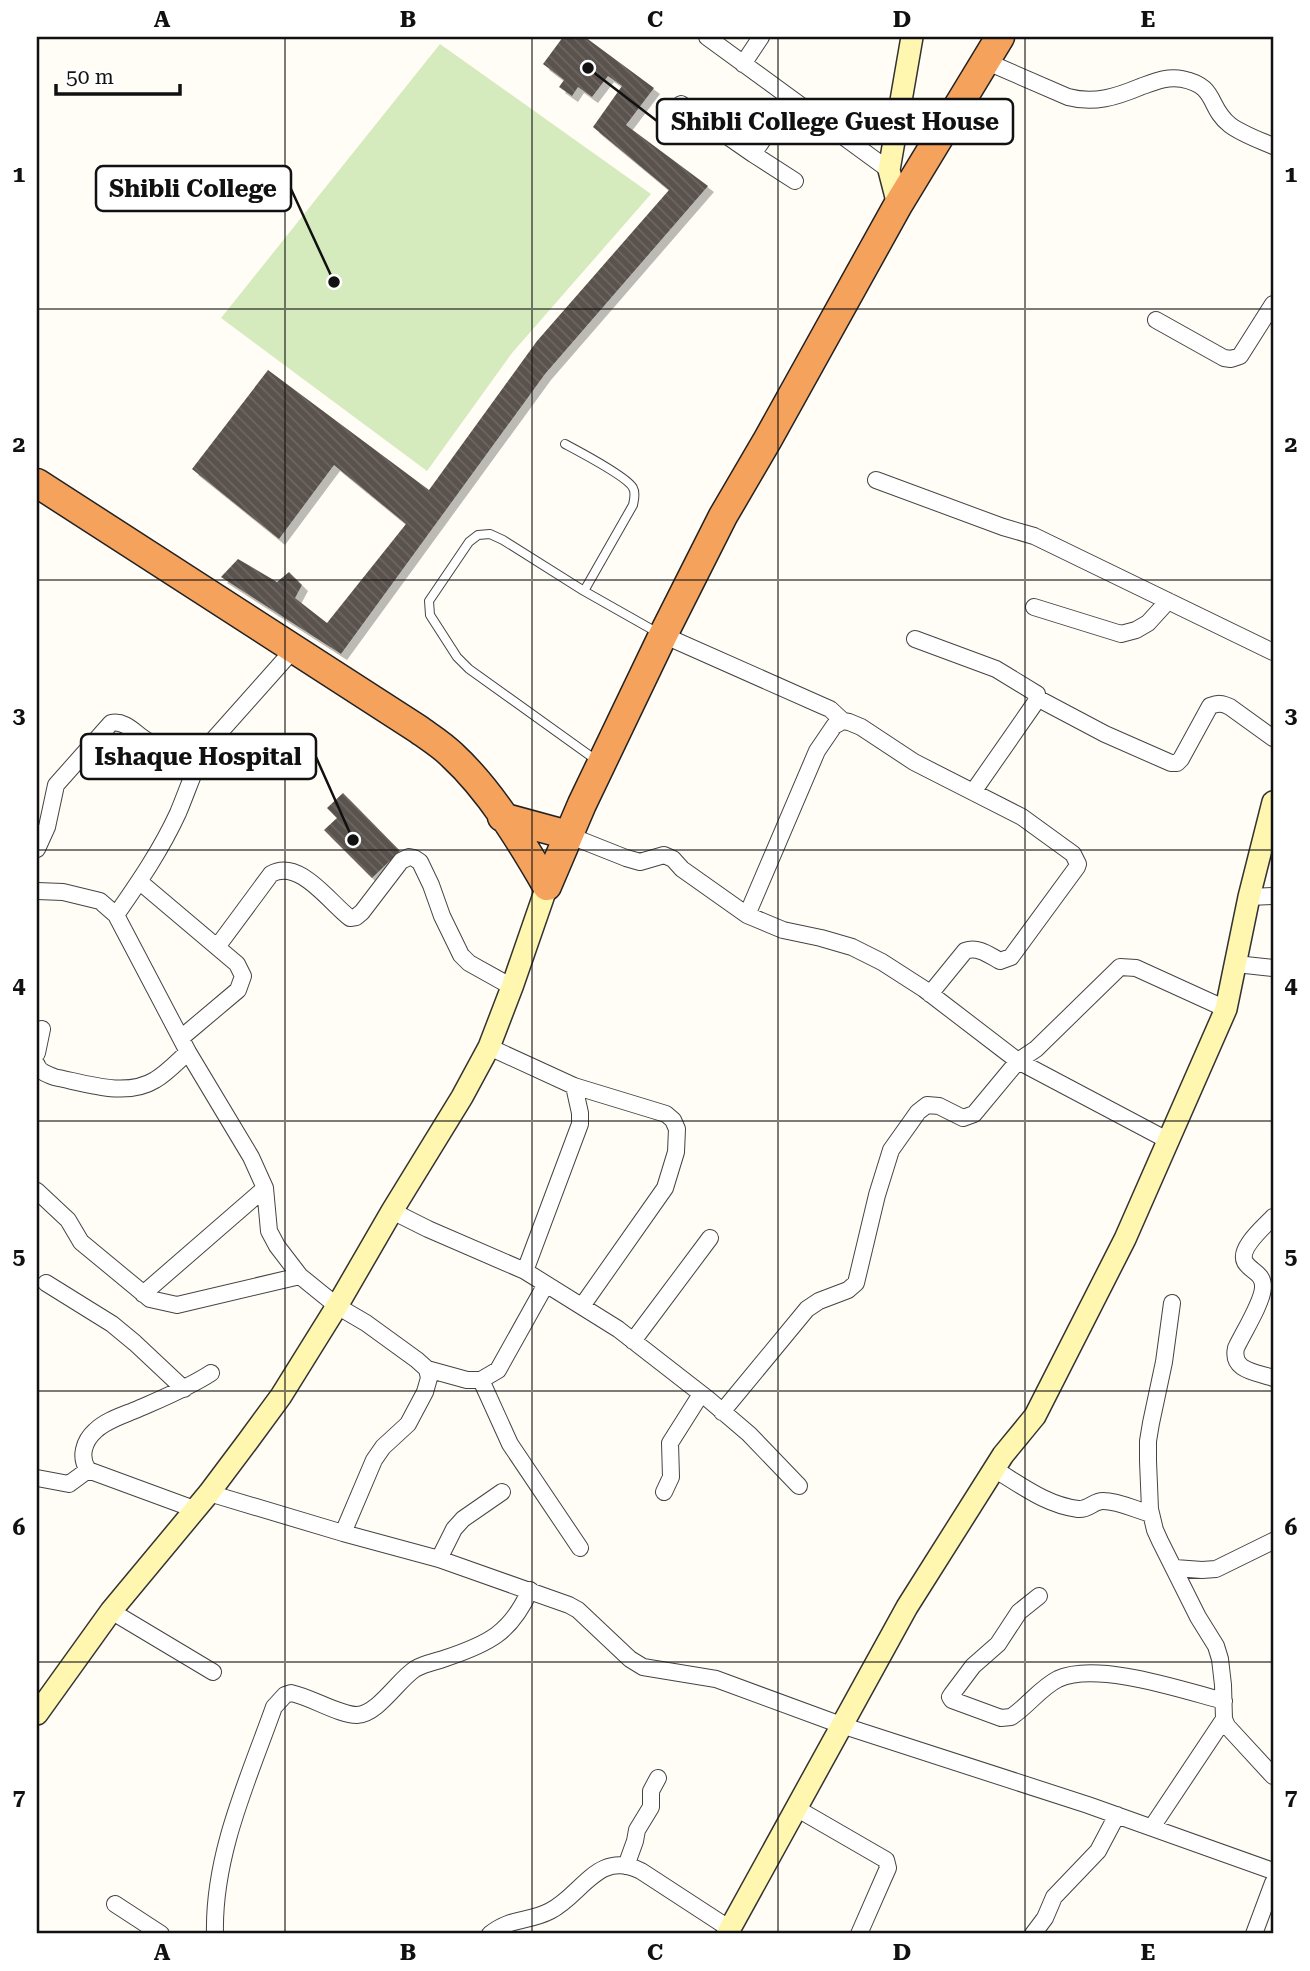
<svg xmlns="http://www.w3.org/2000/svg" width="1310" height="1971" font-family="'Roboto Serif',serif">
<defs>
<pattern id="building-back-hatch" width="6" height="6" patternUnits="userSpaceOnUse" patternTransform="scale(1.75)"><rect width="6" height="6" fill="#5a524d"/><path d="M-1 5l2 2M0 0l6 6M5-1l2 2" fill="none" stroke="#6d6662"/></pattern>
<filter id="shadow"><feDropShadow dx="6" dy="6" stdDeviation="0" flood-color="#0004"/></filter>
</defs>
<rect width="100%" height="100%" fill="#fffdf5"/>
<path fill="#d5ebbd" d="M440,44L651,194L512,353L427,471L221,318Z"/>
<path fill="url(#building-back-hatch)" filter="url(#shadow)" d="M563,37H585L654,88L626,125L708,186L545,374L341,654L221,577L238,559L277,582L289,572L302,585L295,598L327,623L406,524L334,465L279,539L192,469L268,370L429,490L537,341L669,190L593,127L622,86L608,76L592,97L578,87L572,96L559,87L564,80L543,64Z
M343,793L400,851L372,878L324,830L337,818L327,808Z"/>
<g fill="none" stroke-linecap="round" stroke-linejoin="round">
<g stroke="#444" stroke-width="10">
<path id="lane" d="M565,444C578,451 628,477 633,488C636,493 634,500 633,505L584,591
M596,760L469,669L457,657L430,615L429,601L469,542L478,535L490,534L503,540L584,591L660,634"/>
</g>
<g stroke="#444" stroke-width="18">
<path id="street" d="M707,37L889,170
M985,61L1068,97C1094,104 1116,97 1140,87C1154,82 1167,76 1182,79C1218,86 1207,107 1230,125C1242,134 1259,140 1273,146
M743,64L761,37
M681,104L753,154L791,99
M753,154L795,181
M1156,320L1224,358L1231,359L1240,356L1273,304
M876,480L1003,527L1034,536L1273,652
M1034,607L1121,634L1136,630L1148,623L1168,601
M663,635L823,706L830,709L843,721
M915,639L996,669L1037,694V698L1035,703L973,792
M1037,698L1105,734L1171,763H1177L1181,759L1210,706C1218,703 1222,703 1230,707L1273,738
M568,835L626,858L640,862L664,855L673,859L682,869L747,915L783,930L821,938L852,947L882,962L924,989L1018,1061L1169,1141
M37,849L47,827L56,785L111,723C125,720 135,733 146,740C153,744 161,746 168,748
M140,882L237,964L243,976L238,990L181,1038
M37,891L63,892L100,901L116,915L188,1052L251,1157L265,1188L269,1231L277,1246L300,1276L337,1306L366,1323L417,1360L427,1369L429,1378L425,1392L408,1424L383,1447L374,1460L343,1533
M1249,897L1273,896
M116,915C139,882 161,850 178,813C187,792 194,769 205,749L294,649
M747,915L817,751L834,726L843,721L849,722L861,727L914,762L1022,817L1073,854L1078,864L1077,867L1011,957L1000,961C989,955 978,946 965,951L930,994
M217,947L271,874C299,858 329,902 350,918L356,917L362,912L401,861L409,857L414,858L420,862L431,885L442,916L461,955L469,963L512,987
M1236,964L1273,968
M489,1047L574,1086L666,1114L673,1120L677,1129L676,1152L665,1188L582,1306
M37,1053L42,1029
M37,1065C39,1072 47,1074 54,1077C85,1083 126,1098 155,1080C167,1073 178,1061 188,1052
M37,1191L68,1220L81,1242L150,1299L177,1305L300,1276
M392,1211L428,1229L525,1271L618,1329L708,1399L749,1434L799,1486
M1273,1217C1265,1226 1238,1248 1245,1262C1251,1272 1264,1273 1263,1288C1262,1303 1243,1333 1236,1348C1231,1371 1256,1372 1273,1378
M525,1271L580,1124V1113L574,1086
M46,1283L112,1324L135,1343L184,1389
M143,1294L265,1188
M1172,1303L1164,1362L1151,1423L1148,1441V1461L1150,1509L1155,1530L1160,1541L1198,1617L1216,1646L1220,1659L1223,1685L1224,1719L1227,1726L1273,1776
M633,1341L710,1238
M427,1369L467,1380H481L498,1370L546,1284
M481,1380L510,1444L580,1548
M722,1412L807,1309L819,1301L848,1290L856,1283L877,1195L891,1150L918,1112L927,1105L939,1106L963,1118L974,1114L1018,1061L1036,1049L1120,967L1136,968L1226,1009
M994,1469C1021,1485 1046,1505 1078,1509C1089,1510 1093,1501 1103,1501C1119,1501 1136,1510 1151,1514
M37,1478L69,1484L88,1470
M664,1492L671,1477L670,1443L701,1394
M209,1493L343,1533L439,1559L569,1605L578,1610L630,1659L643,1667L716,1679L841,1725L1088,1805L1273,1871
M194,1509L88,1470C79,1457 84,1441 95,1431C106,1420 124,1415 138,1409C163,1398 188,1388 211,1373
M439,1559L454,1529L463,1519L502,1492
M1175,1568L1202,1570L1216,1569L1273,1541
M1039,1596L1019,1612L998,1644L973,1666L952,1694L950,1697L952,1700L1001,1718L1011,1717C1028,1706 1040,1688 1058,1679C1097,1661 1182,1690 1224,1701
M111,1611L213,1672
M796,1808L886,1860L888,1868L884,1877L859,1934
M1152,1827L1224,1719
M626,1866L635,1841L637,1830L651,1807V1791L658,1778
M115,1904L161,1934
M215,1934C213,1855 248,1780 274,1707L285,1695L291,1693C311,1697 339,1715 357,1715C378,1714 398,1680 415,1669C425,1663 435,1662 446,1658C488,1644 511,1633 530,1590
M490,1934C512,1917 529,1922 550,1911C582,1895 598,1849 641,1871L730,1929
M1033,1934L1045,1918L1054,1897L1098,1851L1117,1815
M1254,1934L1273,1883"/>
</g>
<g stroke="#333" stroke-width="24">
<path id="secondary" d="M898,205L889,170L912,37
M37,1714L111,1611L209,1493L248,1441L281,1396L337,1306L392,1211L462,1097L489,1047L512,987L547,886
M727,1934L907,1607L1003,1455L1035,1416L1125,1239L1226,1009L1249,897L1273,802"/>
</g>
<g stroke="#222" stroke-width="31">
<path id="highway" d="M37,483L418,729C429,737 442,745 452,755C490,790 521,841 547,886
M502,817L568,835
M547,886L582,804L663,635L723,516L768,439L898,205L1000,37"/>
</g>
<use href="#lane" stroke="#fff" stroke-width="8"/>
<use href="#street" stroke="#fff" stroke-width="16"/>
<use href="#secondary" stroke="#fff6b0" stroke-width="21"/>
<use href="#highway" stroke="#f5a25d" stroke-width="28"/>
</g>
<path fill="none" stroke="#111" stroke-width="2" stroke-opacity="0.55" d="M285,37V1934M532,37V1934M778,37V1934M1025,37V1934M37,309H1273M37,580H1273M37,850H1273M37,1121H1273M37,1391H1273M37,1662H1273"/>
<path fill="none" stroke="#111" stroke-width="2.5" d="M588 68L657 121M334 282L291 189M353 840L316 757"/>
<g fill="#111" stroke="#fff" stroke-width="2.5">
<circle cx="588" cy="68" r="7"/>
<circle cx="334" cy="282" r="7"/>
<circle cx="353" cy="840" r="7"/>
</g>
<g fill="#fff" stroke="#111" stroke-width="2.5">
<rect x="657" y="99" width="356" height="45" rx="7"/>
<rect x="96" y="166" width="195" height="45" rx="7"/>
<rect x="81" y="734" width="235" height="45" rx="7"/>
</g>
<g font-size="24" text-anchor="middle" font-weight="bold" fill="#111">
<text x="835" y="130">Shibli College Guest House</text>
<text x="193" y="197">Shibli College</text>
<text x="198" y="765">Ishaque Hospital</text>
</g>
<rect width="1310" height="1971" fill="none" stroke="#ffffff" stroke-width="77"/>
<path d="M56 84v10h124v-10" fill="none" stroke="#111111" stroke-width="3.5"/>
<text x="66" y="84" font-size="21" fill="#111111" stroke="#ffffff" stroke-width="5" paint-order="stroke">50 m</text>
<rect x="38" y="38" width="1234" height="1894" fill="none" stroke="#111" stroke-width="2.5"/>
<g font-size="23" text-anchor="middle" font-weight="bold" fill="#111">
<text x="162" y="27">A</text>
<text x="408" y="27">B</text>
<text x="655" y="27">C</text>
<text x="902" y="27">D</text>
<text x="1148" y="27">E</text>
<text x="19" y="182">1</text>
<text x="1291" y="182">1</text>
<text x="19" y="452">2</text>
<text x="1291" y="452">2</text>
<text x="19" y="723">3</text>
<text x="1291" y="723">3</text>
<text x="19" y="993">4</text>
<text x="1291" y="993">4</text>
<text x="19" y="1264">5</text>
<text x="1291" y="1264">5</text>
<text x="19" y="1535">6</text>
<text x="1291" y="1535">6</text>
<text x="19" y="1805">7</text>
<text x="1291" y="1805">7</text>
<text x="162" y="1960">A</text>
<text x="408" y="1960">B</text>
<text x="655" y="1960">C</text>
<text x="902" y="1960">D</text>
<text x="1148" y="1960">E</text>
</g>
</svg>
